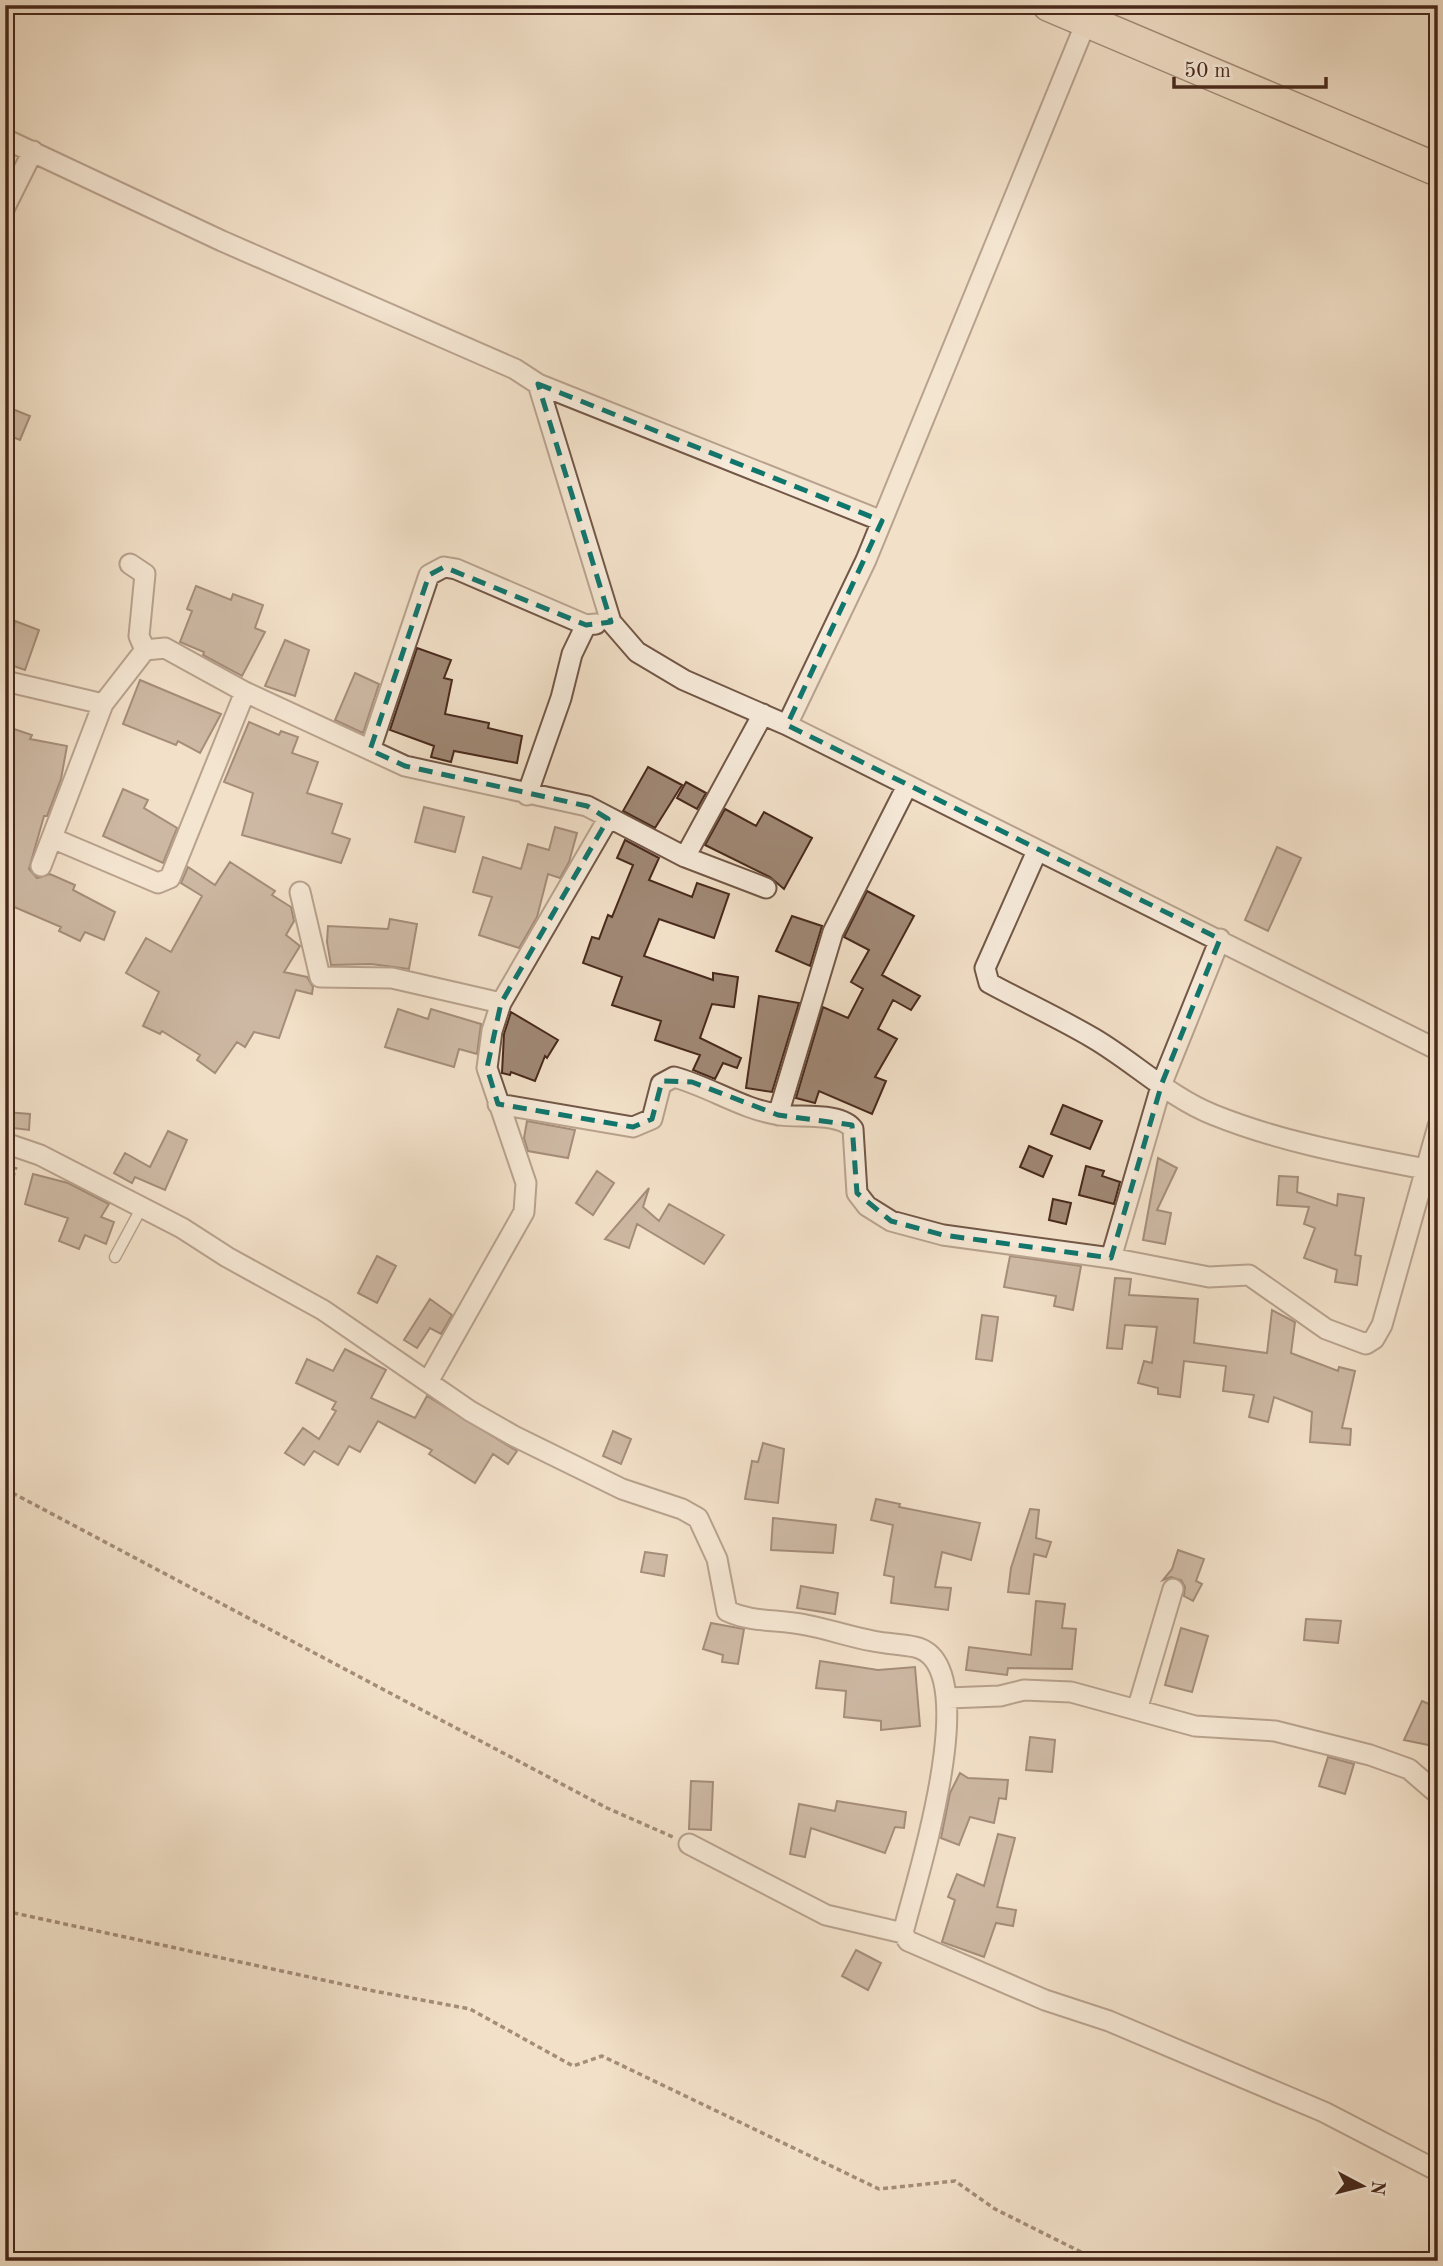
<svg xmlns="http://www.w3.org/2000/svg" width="1443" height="2266" font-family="'Old Standard TT',serif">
<rect width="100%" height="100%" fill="#f2e0c8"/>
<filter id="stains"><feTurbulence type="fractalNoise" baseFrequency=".00286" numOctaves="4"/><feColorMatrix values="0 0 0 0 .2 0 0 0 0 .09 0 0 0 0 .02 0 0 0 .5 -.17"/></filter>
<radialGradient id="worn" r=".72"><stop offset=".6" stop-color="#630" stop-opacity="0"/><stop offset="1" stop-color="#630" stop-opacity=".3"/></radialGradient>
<path fill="#a08875" stroke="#48291c" stroke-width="2" d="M5,406L30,416L20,440L5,434Z
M196,586L231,600L233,594L263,605L255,628L265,632L242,676L203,655L204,652L180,642L192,611L187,609Z
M15,621L39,630L25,670L5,663V623L14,626Z
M285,640L309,650L295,696L265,686Z
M417,648L451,660L444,678L452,680L445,714L489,723L488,728L522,736L517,763L454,751L451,762L431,757L434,746L390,730Z
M355,673L379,684L363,733L335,720Z
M140,680L221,714L200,753L178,741L176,745L123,724Z
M249,722L279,735L281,731L298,737L292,753L318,762L307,793L342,804L332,833L350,839L341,863L242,835L253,793L224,782Z
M5,726L32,735L30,739L67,746L61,779L47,816H44L29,869L37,878L50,874L75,885L73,890L115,912L104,940L85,932L80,941L59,931L61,927L5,903Z
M648,767L682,785L655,828L623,811Z
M686,782L706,793L697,809L677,798Z
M123,789L148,800L144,808L177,828L163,863L103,836Z
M424,807L464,817L455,852L415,842Z
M725,809L756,826L764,812L812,838L784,889L770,877L705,845Z
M555,827L577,833L569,862L560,878L548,874L537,917L519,948L479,935L492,897L473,892L483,857L521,869L528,844L549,850Z
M625,840L659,858L649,880L692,897L697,883L729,894L714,938L659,919L644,956L713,980V973L738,977L734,1007L712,1004L700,1038L741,1058L737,1068L723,1063L715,1079L693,1070L700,1055L655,1040L661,1021L612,1005L622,977L583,963L592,937L599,939L608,915L612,917L633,865L617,858Z
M1277,847L1301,858L1268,931L1245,920Z
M230,862L275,891L272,895L291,907L294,921L286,935L300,946L284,972L307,977L313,987L312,994L296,990L279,1038L254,1032L245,1047L237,1042L215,1073L197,1060L200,1055L162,1031L160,1034L143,1026L159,992L126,973L146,938L171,952L202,896L181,883L188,867L215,885Z
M867,891L914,916L882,975L920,996L911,1010L893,1000L878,1029L897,1039L875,1077L886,1081L872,1114L819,1091L815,1103L796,1098L823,1007L848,1018L863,989L851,982L869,950L844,937Z
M792,916L822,926L810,966L776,951Z
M390,919L417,924L409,969L371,964L331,965L327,942L328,926L388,929Z
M759,996L799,1003L772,1092L746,1088Z
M398,1009L428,1019L431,1009L481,1024L477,1054L459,1049L454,1067L385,1047Z
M511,1012L558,1040L547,1058L545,1056L535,1081L511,1072L510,1075L502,1073L504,1034Z
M1063,1105L1102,1121L1090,1149L1051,1134Z
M5,1112L30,1114L29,1130L5,1127Z
M527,1121L575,1130L568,1158L528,1151L524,1138Z
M168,1131L187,1140L165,1190L135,1177L132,1183L114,1173L125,1153L150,1167Z
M1029,1146L1052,1156L1043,1177L1020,1167Z
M1158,1158L1177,1168L1157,1210L1171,1213L1165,1244L1143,1240Z
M1086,1166L1104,1171L1102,1176L1120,1182L1114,1204L1079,1195Z
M597,1171L614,1183L593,1215L576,1203Z
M33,1174L68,1183L109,1204L101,1217L114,1222L106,1244L85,1235L79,1249L59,1241L68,1218L25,1204Z
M1279,1176L1298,1177L1297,1192L1337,1206L1338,1194L1364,1198L1355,1255L1361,1256L1357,1285L1335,1282L1337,1270L1304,1258L1315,1228L1304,1224L1309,1207L1277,1205Z
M649,1188L643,1207L659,1221L669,1204L724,1235L704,1264L637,1224L629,1248L605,1239Z
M1053,1199L1071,1203L1066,1224L1049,1220Z
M377,1256L396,1266L377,1303L358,1293Z
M1010,1256L1081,1266L1073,1310L1054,1306L1056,1296L1004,1287Z
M1115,1278L1131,1279L1129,1295L1198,1299L1194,1343L1267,1353L1272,1310L1295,1322L1291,1353L1338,1371L1339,1367L1355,1371L1342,1428L1351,1429L1350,1445L1310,1442L1312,1412L1274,1397L1268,1422L1249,1417L1254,1395L1223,1391L1226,1366L1184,1361L1180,1397L1158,1394V1388L1138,1383L1144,1361L1152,1363L1157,1327L1125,1325L1122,1349L1107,1348Z
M430,1299L452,1315L441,1334L430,1328L417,1348L404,1340Z
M982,1315L998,1317L992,1361L976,1359Z
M345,1349L386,1370L371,1398L415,1418L427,1396L517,1451L508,1464L493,1454L475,1483L429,1454L432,1450L378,1421L360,1452L349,1446L338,1465L314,1451L304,1465L285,1453L303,1428L319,1439L336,1411L332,1409L336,1402L296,1383L307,1359L333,1371Z
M613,1431L631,1439L621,1464L603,1456Z
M763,1443L784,1449L778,1503L745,1499L752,1461L758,1462Z
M876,1499L900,1504L899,1507L980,1523L971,1560L942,1552L935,1587L951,1588L948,1610L891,1603L894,1577L884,1575L893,1525L871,1520Z
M1030,1509L1039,1510L1036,1538L1051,1542L1046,1557L1034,1554L1029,1594L1008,1592L1011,1568Z
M773,1518L836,1525L833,1553L771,1550Z
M1178,1550L1204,1559L1196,1581L1202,1584L1193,1601L1184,1596L1185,1587L1181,1580L1171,1577L1163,1580L1172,1569Z
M645,1552L667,1555L664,1576L641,1572Z
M801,1586L838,1593L835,1614L797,1608Z
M1036,1601L1065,1604L1062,1628L1076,1629L1072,1669L1008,1668L1007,1675L966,1670L969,1647L1031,1655Z
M1306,1619L1341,1621L1338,1643L1304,1640Z
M711,1623L744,1629L738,1664L722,1662L723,1655L703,1649Z
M1181,1628L1208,1636L1192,1692L1165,1685Z
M820,1661L878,1670L915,1667L920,1726L881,1730V1721L844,1717L846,1691L816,1688Z
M1422,1701L1438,1708V1747L1404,1740Z
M1030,1737L1055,1740L1052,1772L1026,1770Z
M1328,1757L1354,1764L1345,1794L1319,1786Z
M960,1773L968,1778L1008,1780L1006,1799L999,1798L994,1823L970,1817L959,1845L941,1838L950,1793Z
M691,1781L713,1782L711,1830L689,1829Z
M837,1801L906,1812L904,1828L895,1827L885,1853L811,1828L805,1857L790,1854L799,1804L835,1811Z
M998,1834L1015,1838L997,1907L1016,1910L1013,1926L996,1923L984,1957L942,1942L955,1900L948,1897L957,1874L984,1886Z
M856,1950L881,1963L868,1990L842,1976Z"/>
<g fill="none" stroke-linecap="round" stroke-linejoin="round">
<g stroke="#725747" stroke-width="13">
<path id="lane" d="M115,1257L142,1207"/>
</g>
<g stroke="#725747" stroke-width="23">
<path id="street" d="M5,139L222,241L515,369L538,384L611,622L637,652L684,680L787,725L1438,1050
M5,207L33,151
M538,384L882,521
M130,564L145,574L139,636L145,650
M5,681L103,704L145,650L165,648L245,692L405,766L587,806L685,857L766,888
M787,725L866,560L1087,20
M370,750L429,575L444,567L456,569L586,625
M527,795L561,698L572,654L586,625L596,624
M52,838L158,883L170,878L245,692
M1037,851L985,968L989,983C1024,1002 1059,1018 1093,1038C1134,1062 1169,1097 1214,1115C1281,1142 1353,1155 1425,1169
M685,857L763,714
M41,866L103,704
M300,892L320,977L392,978L501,1003
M498,1104L633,1127L652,1119L661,1084L674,1077C711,1087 743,1110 781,1115C800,1118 841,1112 853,1129L857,1193L867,1206L891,1221L943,1235L1111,1258L1209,1277L1249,1275L1326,1329L1366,1344L1374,1339L1382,1325L1438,1126
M778,1115L833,932L907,786
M5,1143L40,1155L182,1228L227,1257L323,1310L470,1411L514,1436L622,1489L682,1509L698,1518L717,1559L727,1611C753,1623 778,1619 806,1625C828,1629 850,1637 873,1641C887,1644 901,1644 915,1647C988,1663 914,1886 903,1933L908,1941L1045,2000L1109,2021L1324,2112L1438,2171
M1111,1258L1162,1083L1220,939
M429,1380L524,1212L526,1183L487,1068L492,1031L501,1003L608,819
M948,1698L1000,1696L1024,1690L1071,1692L1195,1726L1275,1731L1370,1755L1409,1769L1438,1794
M1137,1710L1173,1589
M689,1844L826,1915L903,1933"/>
</g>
<g stroke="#48291c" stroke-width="35">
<path id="primary" d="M1049,5L1438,170"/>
</g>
<path stroke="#48291c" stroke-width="3.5" stroke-dasharray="5 3.5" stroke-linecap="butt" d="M5,1202L16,1167
M5,1325V1344
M5,1489L607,1808L673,1837
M5,1911L374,1991L470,2009L573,2066L602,2056L879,2189L955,2181L995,2209L1099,2261"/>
<use href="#lane" stroke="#f7ebdb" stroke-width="10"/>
<use href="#street" stroke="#f7ebdb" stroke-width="19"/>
<use href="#primary" stroke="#f2e0c8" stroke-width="32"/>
</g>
<path d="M0 0H1443V2266H0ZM538,384L882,521L787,725L1220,939L1162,1083L1111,1258L943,1235L891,1221L857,1193L852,1125L778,1115L692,1082L662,1081L652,1119L633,1127L498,1104L487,1068L501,1003L608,819L587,806L405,766L370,750L429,575L444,567L586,625L611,622Z" fill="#f2e0c8" fill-opacity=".55" fill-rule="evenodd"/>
<path fill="none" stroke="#0f766e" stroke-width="5" stroke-dasharray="14 9" stroke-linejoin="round" d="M538,384L882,521L787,725L1220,939L1162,1083L1111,1258L943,1235L891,1221L857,1193L852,1125L778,1115L692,1082L662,1081L652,1119L633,1127L498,1104L487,1068L501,1003L608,819L587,806L405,766L370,750L429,575L444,567L586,625L611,622Z"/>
<rect width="1443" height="2266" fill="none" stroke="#f2e0c8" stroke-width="28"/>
<rect x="7" y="7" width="1429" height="2252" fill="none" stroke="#48291c" stroke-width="3.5"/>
<rect x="14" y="14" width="1415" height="2238" fill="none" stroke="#48291c" stroke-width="2"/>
<g transform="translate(1362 2186) rotate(97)" stroke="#f7ebdb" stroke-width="5" paint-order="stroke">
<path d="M0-5L12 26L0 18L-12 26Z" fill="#48291c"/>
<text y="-10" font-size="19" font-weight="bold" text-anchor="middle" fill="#48291c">N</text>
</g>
<path d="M1174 77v10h152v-10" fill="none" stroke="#48291c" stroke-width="3.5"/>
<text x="1184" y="77" font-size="21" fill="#48291c" stroke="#f7ebdb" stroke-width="5" paint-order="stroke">50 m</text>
<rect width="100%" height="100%" filter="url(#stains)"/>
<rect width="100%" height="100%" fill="url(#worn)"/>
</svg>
